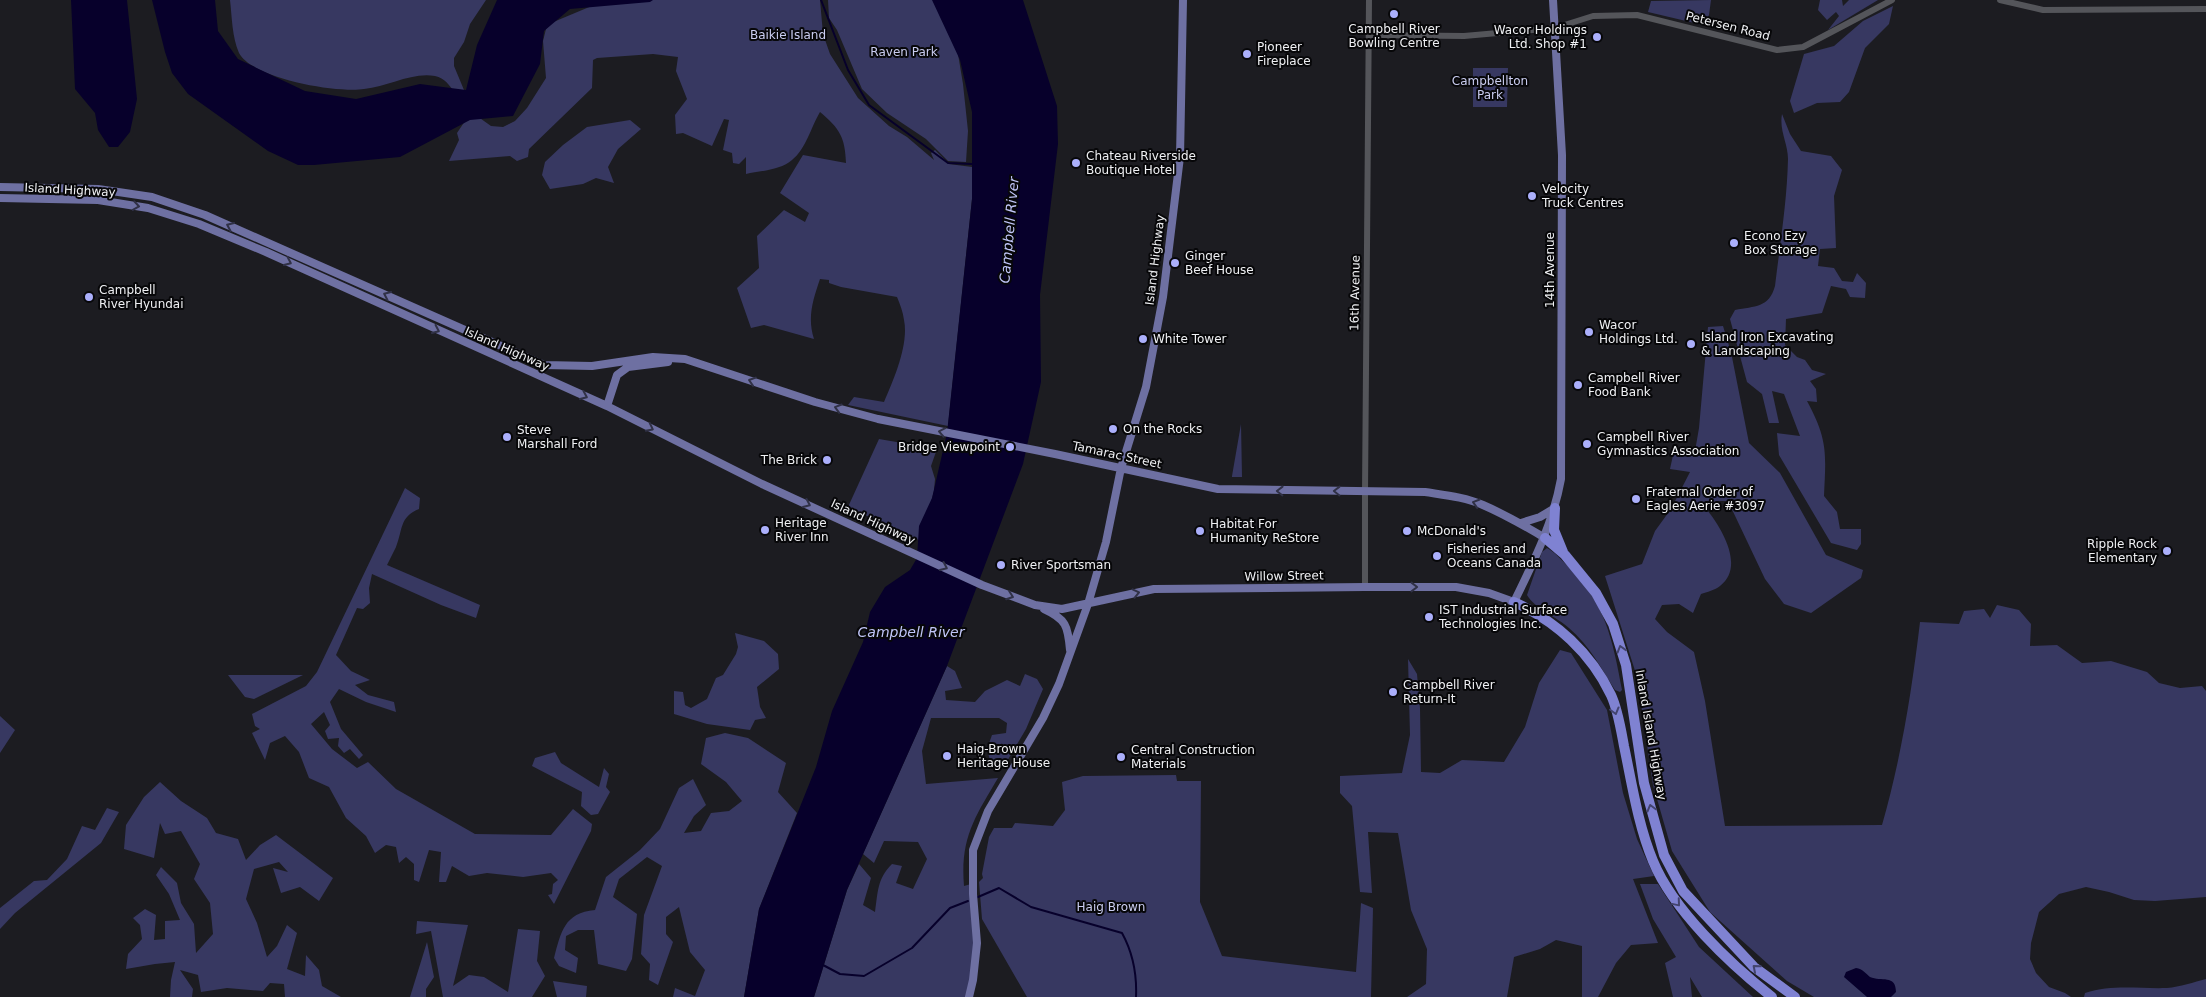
<svg xmlns="http://www.w3.org/2000/svg" width="2206" height="997" font-family="'DejaVu Sans',sans-serif">
<rect width="100%" height="100%" fill="#1c1c21"/>
<path fill="#373861" d="M230,0H486L470,24L464,42L454,58V66L464,90L455,93C449,85 445,78 435,76C411,72 388,87 364,89C337,93 253,79 239,53C232,37 232,17 230,0Z
M606,0H820L823,34L830,54L858,98L889,126L907,137L934,160L931,153L935,150L949,164L972,167V199L948,426L848,405L854,397L884,402C894,379 909,344 904,320C903,312 900,304 897,297L841,287L829,283V280L820,279C813,300 807,317 814,339L764,325L751,328L737,288L759,268L757,236L784,210L805,222L809,213L780,193L803,155L846,163C845,137 840,129 820,112C811,127 806,149 792,160C781,170 760,171 746,174V157L739,164L733,163L732,153L723,150L729,120L724,119L712,146L683,133L676,134L675,115L687,99L676,71L678,57L653,54L597,58L593,60L592,88L529,149L528,157L517,161L510,156L449,161L459,140L457,133L465,121L477,116L491,126L503,127L515,121L527,108L546,78L543,41L546,29L551,23Z
M828,0H939L958,54L963,84L968,131L966,162L948,161L926,139L887,113L862,89L837,30L829,18Z
M1711,0L1709,15L1703,25L1648,12L1651,1Z
M1820,0H1842L1843,6L1849,0H1878L1828,30L1839,16L1836,12L1827,20L1818,10Z
M1893,6L1889,24L1865,48L1849,92L1840,102L1817,103L1794,113L1790,101L1804,54L1834,46L1863,21Z
M1473,68H1508L1507,107H1473Z
M1782,114L1790,134L1801,151L1831,156L1842,170L1834,196L1836,248L1820,249L1818,266L1834,268L1842,281L1853,282L1857,273L1866,283L1865,298L1850,297L1846,289L1831,286L1822,313L1786,319L1785,345L1797,357L1805,360L1812,370L1826,374L1810,381L1816,389L1817,402L1807,401C1828,440 1826,453 1824,496L1837,512L1840,529H1861V544L1857,550L1831,543L1779,455L1777,433L1800,436L1784,394L1772,391L1779,423H1769L1762,394L1747,382L1730,319L1735,310C1755,306 1769,308 1775,286C1780,244 1787,202 1788,159C1788,143 1779,131 1782,114Z
M630,120L641,129L618,149L608,167L614,183L596,178L583,184L550,189L542,175L545,162L563,145L587,127Z
M1723,326L1731,352L1749,443L1780,473L1826,555L1863,570L1861,578L1811,613L1784,604L1765,579L1728,501H1716L1708,511C1722,529 1745,567 1720,586C1715,590 1707,592 1701,594L1693,613L1679,604L1662,605L1655,619L1667,632L1694,652L1705,701L1725,826L1882,825C1901,759 1912,690 1920,622L1959,624L1964,611L1984,609L1990,618L1997,605L2019,610L2031,624L2030,646L2057,645L2082,663L2111,661L2147,672L2159,683L2180,688L2202,686L2206,691V897L2155,901L2134,900L2109,892L2086,887L2059,894L2039,912L2031,943L2030,959L2036,973L2049,987L2065,993L2071,997H1814L1787,981L1710,912L1672,851L1653,785L1637,677L1605,576L1642,564L1655,531L1671,509L1690,472L1670,469L1675,446L1694,457L1699,428L1708,327Z
M1241,424L1242,477H1232V476Z
M879,439L937,449L931,466L935,479L934,491L921,541L848,507Z
M405,488L420,498L419,509C399,517 403,530 396,547C393,553 390,559 387,565L480,605L476,618L441,605L372,574L369,588L370,603L363,609L357,608L336,655L351,671L370,680L355,685L368,695L394,702L396,712L366,702L339,689L330,702L341,729L363,755L359,759L350,749L344,753L338,746L339,738L328,739L325,731L330,725L324,712L311,724L332,749L357,768L368,762L396,789L475,834L551,835L573,809L592,824L591,831L554,904L548,895L552,894L553,884L558,880L551,873L523,877L487,873L469,876L452,866L446,882H439L441,852L429,850L419,882L414,880V864L406,857L399,863L396,847L386,845L375,853L366,836L346,818L329,787L309,778L299,752L285,736L270,743L265,760L252,733L260,729L255,726L252,714L306,686L317,672Z
M1547,548C1555,552 1561,560 1568,566C1605,601 1613,641 1622,690L1620,692L1615,690C1601,668 1590,646 1569,628C1557,617 1535,609 1527,595L1542,552Z
M735,633L764,641L778,654L779,669L757,687L760,707L766,718L755,720L750,730L707,724L674,714V691L683,692L685,705L691,708L707,699L716,678L723,675L736,654L738,647Z
M1560,650L1571,653L1607,710L1623,793L1637,839L1654,876L1633,879L1658,943L1631,945L1616,963L1598,997H1582V946L1556,940L1540,949L1514,957L1507,997H1407L1426,984L1427,949L1411,910L1398,833L1368,832L1372,893L1360,892L1352,806L1340,793V776L1402,773L1410,735L1408,659L1417,674L1420,708L1421,772L1440,773L1462,760L1504,762L1525,727L1539,683Z
M947,666L955,671L962,688L945,691L946,700L975,702L985,691L1007,680L1020,686L1025,674L1037,679L1043,689L1026,729L1003,768H992L987,749L992,735L1006,733L1007,723L999,718H931L922,751L926,784L998,778C975,817 960,838 964,886L971,884L977,913L970,997H814L847,890L859,864L871,878L863,905L875,912C878,892 877,879 892,864L902,866L896,883L913,889L927,859L918,842L884,841L874,863L863,854Z
M228,675H303L254,699L245,697Z
M0,716L15,730L0,753Z
M725,733L748,738L786,763L778,792L797,813L759,909L744,997H673L675,988L695,996L705,970L690,952L679,907L666,917V934L673,942L658,985L649,980L650,964L641,954L644,915L662,866L647,857L619,879L613,897L637,914L632,959L626,971L598,964L594,930H578L566,936L565,950L578,958L576,973L559,966L554,958C561,932 564,913 595,910L606,877L640,850L660,829L679,788L693,779L706,805L694,816L684,833L701,831L711,813L729,811L742,801L726,782L701,764L706,738Z
M555,752L561,763L599,787L604,768L609,774L606,787L610,792L598,814L591,815L581,806L582,792L532,766L535,758Z
M1176,775L1177,781H1201L1200,902L1222,956L1356,972L1361,903L1373,908L1371,997H1027L982,919L979,882L983,878L982,874L989,837L994,828H1012L1015,823L1053,826L1065,810L1062,782L1083,776Z
M160,782L181,801L207,818L216,833L238,839L246,860L260,845L276,835L333,878L319,901L300,887L281,893L273,868L288,872L279,862L254,869L246,899L257,923L267,957L277,946L287,925L297,933L287,969L305,976L306,955L319,970L322,986L341,997H285L284,984L270,983L263,991L227,988L201,992L198,975L180,970L193,989L192,997H170L171,980L175,962L155,964L126,969L128,954L142,939L140,925L133,918L145,909L156,915L154,940L165,939V921L180,920L169,894L156,875L161,867L177,883L181,903L194,924L196,953L213,934L210,903L194,879L200,864L181,831L165,834L160,823L154,858L124,849L126,825L144,797Z
M107,808L119,812L101,843L15,913L0,929V908L34,881L47,880L67,859L82,826L95,830Z
M1640,884H1658L1699,947L1753,997H1702L1690,977L1692,997H1673L1665,963L1676,957L1653,919Z
M417,921L468,925L453,986L469,975L484,977L508,992L518,929L540,931L537,961L545,976L532,997H443L431,931L416,934Z
M427,942L434,977L426,989V997H410Z
M2206,979V997H2084L2085,993C2112,984 2139,989 2167,988C2180,987 2194,982 2206,979Z
M553,981L587,986L586,997H557Z"/>
<path fill="#07002b" d="M71,0H127L137,99L130,132L118,147H109L98,130L95,113L75,89Z
M152,0H215L218,31L238,59L305,91L356,99L420,84L466,90L477,45L497,0H653L650,2L570,9L544,31L540,64L513,116L470,120L400,157L314,165H298L268,151L188,94L172,73L165,52Z
M932,0H1023L1057,106L1058,144L1040,295L1041,382L1023,464L947,666L847,890L814,997H744L759,909L816,767L832,711L863,642L870,612L885,587L910,570L917,558L919,526L932,498L947,433L972,199V112L960,60Z
M1856,968C1863,969 1865,973 1870,977C1881,982 1896,974 1896,992L1891,997H1867L1844,977L1846,972Z"/>
<g fill="none" stroke-linecap="round" stroke-linejoin="round">
<path stroke="#07002b" stroke-width="2" d="M821,0L848,70L869,105L948,163L972,164
M978,897L999,888L1031,907L1122,933C1133,953 1137,974 1136,997
M823,965L840,974L864,976L912,948L950,908L968,901"/>
<path stroke="#54555a" stroke-width="6" d="M2000,0L2043,10L2206,9
M1369,35L1464,36L1555,28L1593,16L1637,15L1777,50L1803,47L1892,0
M1365,587V492L1369,0"/>
<path stroke="#6e70a2" stroke-width="8" d="M0,187L98,189L152,197L205,215L544,365L592,366L653,357L685,359L815,402L878,419L1055,454L1218,489L1425,492C1444,495 1465,497 1483,505C1504,514 1525,526 1545,538
M0,198L98,200L148,208L199,224L266,252L607,406L762,484L982,585L1035,605L1062,609L1154,589L1365,587H1456L1489,593L1514,602C1534,561 1553,523 1561,479L1562,155L1553,0
M607,406L617,375L628,367L668,362
M1521,523L1540,517L1555,508
M1044,609C1066,619 1068,626 1070,650
M969,997L973,980L977,943L973,894V850L988,811L1043,718L1059,684L1088,604L1106,542L1121,468L1146,387L1163,297L1180,157L1183,0"/>
<path stroke="#7f82d2" stroke-width="10" d="M1555,508L1554,530L1563,552
M1545,538L1565,555L1596,593L1613,624L1626,665L1644,783L1664,855L1683,891L1754,967L1795,997
M1514,602C1556,621 1591,653 1611,695C1618,710 1621,730 1624,746C1632,784 1638,825 1653,861C1673,910 1730,964 1772,997"/>
</g>
<defs><path id="oneway-chevron" d="M-2-3.5L2.5 0L-2 3.5" fill="none" stroke-width="1.6" stroke-linecap="round" stroke-linejoin="round" transform="scale(1.25)"/></defs>
<g stroke="#303146">
<use href="#oneway-chevron" transform="translate(136 206) rotate(9)"/>
<use href="#oneway-chevron" transform="translate(230 226) rotate(-156)"/>
<use href="#oneway-chevron" transform="translate(288 262) rotate(25)"/>
<use href="#oneway-chevron" transform="translate(387 295) rotate(-155)"/>
<use href="#oneway-chevron" transform="translate(436 330) rotate(25)"/>
<use href="#oneway-chevron" transform="translate(752 381) rotate(-162)"/>
<use href="#oneway-chevron" transform="translate(584 396) rotate(24)"/>
<use href="#oneway-chevron" transform="translate(838 408) rotate(-164)"/>
<use href="#oneway-chevron" transform="translate(650 428) rotate(27)"/>
<use href="#oneway-chevron" transform="translate(942 432) rotate(-169)"/>
<use href="#oneway-chevron" transform="translate(1280 491) rotate(-179)"/>
<use href="#oneway-chevron" transform="translate(1337 491) rotate(-179)"/>
<use href="#oneway-chevron" transform="translate(1476 503) rotate(-163)"/>
<use href="#oneway-chevron" transform="translate(807 504) rotate(25)"/>
<use href="#oneway-chevron" transform="translate(944 567) rotate(25)"/>
<use href="#oneway-chevron" transform="translate(1414 587)"/>
<use href="#oneway-chevron" transform="translate(1136 593) rotate(-13)"/>
<use href="#oneway-chevron" transform="translate(1010 596) rotate(20)"/>
</g>
<g stroke="#43446e">
<use href="#oneway-chevron" transform="translate(1621 649) rotate(-107)"/>
<use href="#oneway-chevron" transform="translate(1615 711) rotate(75)"/>
<use href="#oneway-chevron" transform="translate(1651 808) rotate(-105)"/>
<use href="#oneway-chevron" transform="translate(1677 903) rotate(50)"/>
<use href="#oneway-chevron" transform="translate(1756 968) rotate(-139)"/>
</g>
<g fill="#abaffb" stroke="#070709" stroke-width="2">
<circle cx="1394" cy="14" r="5"/>
<circle cx="1597" cy="37" r="5"/>
<circle cx="1247" cy="54" r="5"/>
<circle cx="1076" cy="163" r="5"/>
<circle cx="1532" cy="196" r="5"/>
<circle cx="1734" cy="243" r="5"/>
<circle cx="1175" cy="263" r="5"/>
<circle cx="89" cy="297" r="5"/>
<circle cx="1589" cy="332" r="5"/>
<circle cx="1143" cy="339" r="5"/>
<circle cx="1691" cy="344" r="5"/>
<circle cx="1578" cy="385" r="5"/>
<circle cx="1113" cy="429" r="5"/>
<circle cx="507" cy="437" r="5"/>
<circle cx="1587" cy="444" r="5"/>
<circle cx="1010" cy="447" r="5"/>
<circle cx="827" cy="460" r="5"/>
<circle cx="1636" cy="499" r="5"/>
<circle cx="765" cy="530" r="5"/>
<circle cx="1200" cy="531" r="5"/>
<circle cx="1407" cy="531" r="5"/>
<circle cx="2167" cy="551" r="5"/>
<circle cx="1437" cy="556" r="5"/>
<circle cx="1001" cy="565" r="5"/>
<circle cx="1429" cy="617" r="5"/>
<circle cx="1393" cy="692" r="5"/>
<circle cx="947" cy="756" r="5"/>
<circle cx="1121" cy="757" r="5"/>
</g>
<g text-anchor="middle" dominant-baseline="central" stroke-width="4" stroke-linejoin="round" paint-order="stroke">
<g font-size="12" fill="#eff0f3" stroke="#070709">
<text transform="translate(1728 26) rotate(14)">Petersen Road</text>
<text transform="translate(70 190) rotate(3)">Island Highway</text>
<text transform="translate(1155 260) rotate(-83)">Island Highway</text>
<text transform="translate(1550 270) rotate(-90)">14th Avenue</text>
<text transform="translate(1355 293) rotate(-89)">16th Avenue</text>
<text transform="translate(507 349) rotate(24)">Island Highway</text>
<text transform="translate(1117 455) rotate(12)">Tamarac Street</text>
<text transform="translate(873 522) rotate(25)">Island Highway</text>
<text transform="translate(1284 576) rotate(-1)">Willow Street</text>
<text transform="translate(1651 735) rotate(80)">Inland Island Highway</text>
</g>
<g font-size="12" fill="#eff0f3" stroke="#070709" text-anchor="start">
<text x="1394" y="29" text-anchor="middle">Campbell River<tspan x="1394" dy="14">Bowling Centre</tspan></text>
<text x="1587" y="30" text-anchor="end">Wacor Holdings<tspan x="1587" dy="14">Ltd. Shop #1</tspan></text>
<text x="1257" y="47">Pioneer<tspan x="1257" dy="14">Fireplace</tspan></text>
<text x="1086" y="156">Chateau Riverside<tspan x="1086" dy="14">Boutique Hotel</tspan></text>
<text x="1542" y="189">Velocity<tspan x="1542" dy="14">Truck Centres</tspan></text>
<text x="1744" y="236">Econo Ezy<tspan x="1744" dy="14">Box Storage</tspan></text>
<text x="1185" y="256">Ginger<tspan x="1185" dy="14">Beef House</tspan></text>
<text x="99" y="290">Campbell<tspan x="99" dy="14">River Hyundai</tspan></text>
<text x="1599" y="325">Wacor<tspan x="1599" dy="14">Holdings Ltd.</tspan></text>
<text x="1701" y="337">Island Iron Excavating<tspan x="1701" dy="14">&amp; Landscaping</tspan></text>
<text x="1153" y="339">White Tower</text>
<text x="1588" y="378">Campbell River<tspan x="1588" dy="14">Food Bank</tspan></text>
<text x="1123" y="429">On the Rocks</text>
<text x="517" y="430">Steve<tspan x="517" dy="14">Marshall Ford</tspan></text>
<text x="1597" y="437">Campbell River<tspan x="1597" dy="14">Gymnastics Association</tspan></text>
<text x="1000" y="447" text-anchor="end">Bridge Viewpoint</text>
<text x="817" y="460" text-anchor="end">The Brick</text>
<text x="1646" y="492">Fraternal Order of<tspan x="1646" dy="14">Eagles Aerie #3097</tspan></text>
<text x="775" y="523">Heritage<tspan x="775" dy="14">River Inn</tspan></text>
<text x="1210" y="524">Habitat For<tspan x="1210" dy="14">Humanity ReStore</tspan></text>
<text x="1417" y="531">McDonald's</text>
<text x="2157" y="544" text-anchor="end">Ripple Rock<tspan x="2157" dy="14">Elementary</tspan></text>
<text x="1447" y="549">Fisheries and<tspan x="1447" dy="14">Oceans Canada</tspan></text>
<text x="1011" y="565">River Sportsman</text>
<text x="1439" y="610">IST Industrial Surface<tspan x="1439" dy="14">Technologies Inc.</tspan></text>
<text x="1403" y="685">Campbell River<tspan x="1403" dy="14">Return-It</tspan></text>
<text x="957" y="749">Haig-Brown<tspan x="957" dy="14">Heritage House</tspan></text>
<text x="1131" y="750">Central Construction<tspan x="1131" dy="14">Materials</tspan></text>
</g>
<g font-size="12" fill="#cacdf0" stroke="#070709">
<text x="788" y="35">Baikie Island</text>
<text x="904" y="52">Raven Park</text>
<text x="1490" y="81">Campbellton<tspan x="1490" dy="14">Park</tspan></text>
<text x="1111" y="907">Haig Brown</text>
</g>
<g font-size="14" font-style="italic" fill="#c0c5f8" stroke="#070709">
<text transform="translate(1009 230) rotate(-85)">Campbell River</text>
<text x="911" y="632">Campbell River</text>
</g>
</g>
</svg>
